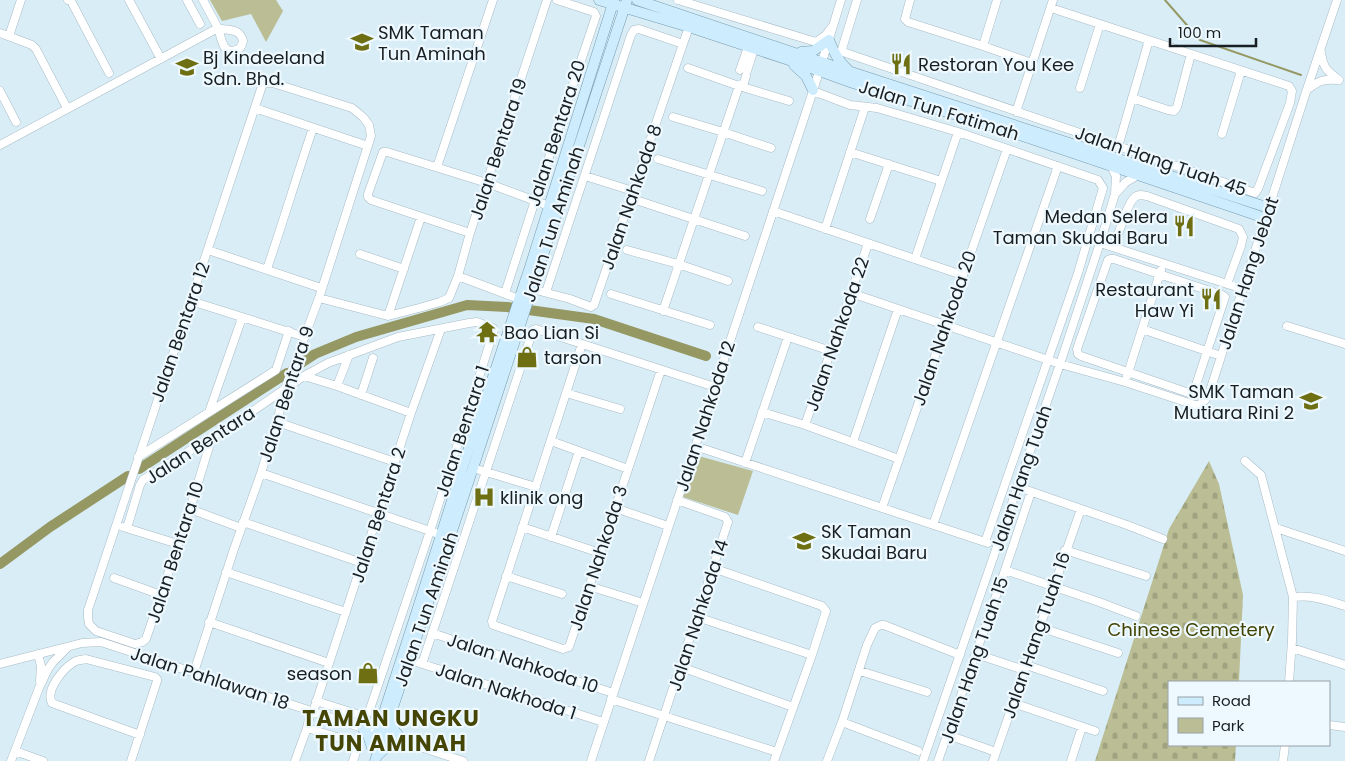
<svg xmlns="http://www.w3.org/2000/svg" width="1345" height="761" font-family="Poppins,sans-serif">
<defs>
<pattern id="cemetery-stones" width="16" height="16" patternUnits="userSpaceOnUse" patternTransform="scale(1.25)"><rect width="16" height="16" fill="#bbbe94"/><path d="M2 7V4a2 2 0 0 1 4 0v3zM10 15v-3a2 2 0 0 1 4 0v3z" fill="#a0a37f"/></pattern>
</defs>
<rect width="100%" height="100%" fill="#d9edf7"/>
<path fill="url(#cemetery-stones)" d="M1209,461L1219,484L1243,595L1239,682H1169V745H1236L1235,761H1095L1169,529Z"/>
<path fill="#bbbe94" d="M210,0H276L283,11L266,42L251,14L222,21Z
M695,455L753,471L738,515L683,497Z"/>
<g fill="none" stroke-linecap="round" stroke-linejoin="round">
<path stroke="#959863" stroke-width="2" d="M1165,0L1200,40L1301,75"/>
<path stroke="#959863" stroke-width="10" d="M298,365L315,354L356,337L467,305L507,307L594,319L706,356
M139,469L287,373
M0,564L50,527L128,476"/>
<g stroke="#a8bbc5" stroke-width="9">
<path id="minor" d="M68,0L71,1L109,73
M129,0L161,59
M187,0L200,24
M678,0L816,42L826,35L832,27
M857,0L842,49L843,52L1223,182L1255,193L1258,189L1290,103L1292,91L1289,86L1051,8
M910,0L905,19L908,22L983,46L1032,63
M218,28C229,31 240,28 243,41C242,45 241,49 236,50C223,56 221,37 218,28Z
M0,33L32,45L36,49L67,108
M9,36L21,0
M983,46L997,0
M1321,52C1323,68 1327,71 1339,80
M688,68L739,86L789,101
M740,70L748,47
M747,71L754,49
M1080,88L1100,24
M1307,90C1319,80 1324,79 1339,80
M0,91L16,122
M813,91L850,105L877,108L958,132L1098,180L1103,188L1078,273L985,542
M1132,98L1168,110L1174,111L1177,107L1191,54
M255,108L368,146
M1016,112L1053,0
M673,117L723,132L771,148
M1222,134L1241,71
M0,145L218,28L203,0
M1118,147L1149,40
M850,152L941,181
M658,159L762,191
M437,167L493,0
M585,176L633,191
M1116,193L1126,182L1138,175
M639,201L745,236
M773,211L962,275
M870,219L889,164
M825,229L865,107
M470,233L371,200L368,197V194L383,152H387L487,183L549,206
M1100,243L1243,289
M1114,246C1118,236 1127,203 1135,197C1139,194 1142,195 1147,196L1239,229L1243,237L1241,246L1227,284
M208,250L321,288
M627,250L678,264L728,281
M360,254L404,269
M915,259L958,132
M1110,259H1114L1222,295L1225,297L1196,385L1192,392L1189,393L1081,356L1078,354L1077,349L1108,260Z
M267,269C283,222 297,175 313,128
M458,276L519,299
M532,289L570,299L591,307L594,305L683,44L689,27
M546,292L631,35L634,30L639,29L683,44
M505,293L564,111L596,16L594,12L557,0
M851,293L1060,364L1125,382L1195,405C1203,405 1205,400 1209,394L1306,92L1337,0
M611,294L710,325
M319,298L388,316L419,308L440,302L449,298L458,276L470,233L547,0
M191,301L305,337
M663,311L739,86L744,83L746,76
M388,316L421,217
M1287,326L1345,344
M758,327L831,351
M1142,329L1221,356
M582,344L492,621L493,625L563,649L569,647L661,370
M304,376L337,386L411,413
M1127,376L1161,270
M337,386L349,355
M566,393L620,409
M361,395L373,358
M209,412L242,318
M762,412L805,425L899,459
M277,422L395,462
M805,425L868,244
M551,441L628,469
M853,442L898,309
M695,446L988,543
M138,457L276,370L289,331
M1245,461L1261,475L1293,597L1292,641L1289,682
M745,463L788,337
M473,468L536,487
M261,473L430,531L369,712L363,716L316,701
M1018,487L1127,525L1163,539
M615,508L668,526
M882,508L1007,149
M190,509L241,528
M243,522L362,563
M933,525L1058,166
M123,527L178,544
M522,527L600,553
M127,528L140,485L143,480L247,415L304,376L328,363L398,337L469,323L477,322L493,328L494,330L430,531L441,535
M1276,528L1345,551
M551,537L579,451
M1065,550L1146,576
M713,568L822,606L826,611L812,655L774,761
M1005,570L1099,602L1136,616
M226,572L346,612
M506,576L562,594
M114,578L161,595
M589,586L643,603
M1293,597C1313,595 1326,600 1345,606
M697,617L812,655
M209,622L329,663
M1039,627L1118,653
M432,633L613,693
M1292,648L1345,665
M38,654L41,666L40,681
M976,654L1024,670
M410,660L603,722
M0,664L82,643L101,642L463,761
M422,664L533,330L536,329L715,387
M1026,665L1103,691
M681,667L793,707
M860,671L927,692
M194,672L234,549L261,473L277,422L285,389L319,298L371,136L369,125L363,117L352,108L273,83H264L262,86L88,610V617L89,624L96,631L135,644L142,642L146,639L190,509L212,437
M611,699L777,752
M1013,703L1095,731
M315,706L411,413L441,329
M842,722L918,751
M1329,725L1345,727
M307,728L356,743L358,746L353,761
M948,735L996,752
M15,751L43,761
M11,761L39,688L48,669L53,662L68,647
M131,761L157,681V679L155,677L86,659C82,660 77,660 74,662C63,669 45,690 52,703L140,735
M295,761L307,728L311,711
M591,761L813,91L841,0
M649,761L728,522L725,517L677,500
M827,761L842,722L867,645L875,628L881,625H884L960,655
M923,761L1060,364L1100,243L1115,194L1116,176L1111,166
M938,761L1005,570L1031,492
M993,761L1081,509
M1071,761L1082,727
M1283,761L1285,745"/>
</g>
<g stroke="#789caf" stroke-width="11">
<path id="major" d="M599,0L689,27L789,60L853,83L1005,130L1265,218
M637,0L848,71L1269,208
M801,52L813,51L829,40C834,53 838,60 848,70
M794,65L806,76L813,90
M377,734L416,614L463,466L530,267L614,0
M372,748L368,735L362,727L376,722L383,715
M378,755L389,745L403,741L394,730L392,713
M375,761L473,468L627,0"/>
</g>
<use href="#minor" stroke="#fff" stroke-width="8"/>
<use href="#major" stroke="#cdecfd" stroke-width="10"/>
</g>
<defs>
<g id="school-bare" transform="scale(1.725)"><path d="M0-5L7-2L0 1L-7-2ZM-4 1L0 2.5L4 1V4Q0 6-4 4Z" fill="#6e6f12" stroke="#edf8ff" stroke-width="2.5" paint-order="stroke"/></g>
<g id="restaurant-bare" transform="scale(1.725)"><path d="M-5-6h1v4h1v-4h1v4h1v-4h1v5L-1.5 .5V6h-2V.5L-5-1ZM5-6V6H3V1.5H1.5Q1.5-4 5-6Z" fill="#6e6f12" stroke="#edf8ff" stroke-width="2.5" paint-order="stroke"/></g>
<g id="temple-bare" transform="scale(1.725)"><path d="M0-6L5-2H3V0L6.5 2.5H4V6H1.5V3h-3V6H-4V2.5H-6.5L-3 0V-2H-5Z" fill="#6e6f12" stroke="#edf8ff" stroke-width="2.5" paint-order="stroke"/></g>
<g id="shop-bare" transform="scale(1.725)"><path d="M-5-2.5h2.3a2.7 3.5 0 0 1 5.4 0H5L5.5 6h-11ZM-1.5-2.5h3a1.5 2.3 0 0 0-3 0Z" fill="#6e6f12" stroke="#edf8ff" stroke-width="2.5" paint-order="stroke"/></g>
<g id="hospital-bare" transform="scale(1.725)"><path d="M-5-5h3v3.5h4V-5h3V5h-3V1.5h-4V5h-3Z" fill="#6e6f12" stroke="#edf8ff" stroke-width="2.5" paint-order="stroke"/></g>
</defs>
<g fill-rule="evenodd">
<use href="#school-bare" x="362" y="42"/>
<use href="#restaurant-bare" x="901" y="64"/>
<use href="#school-bare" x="187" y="67"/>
<use href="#restaurant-bare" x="1184" y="226"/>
<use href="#restaurant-bare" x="1211" y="299"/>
<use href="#temple-bare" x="487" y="332"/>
<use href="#shop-bare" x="527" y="357"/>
<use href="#school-bare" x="1311" y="401"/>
<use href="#hospital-bare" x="484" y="497"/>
<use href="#school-bare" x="804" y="541"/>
<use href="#shop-bare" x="368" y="673"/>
</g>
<g text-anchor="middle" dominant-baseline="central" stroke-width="4.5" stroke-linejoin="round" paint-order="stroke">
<g font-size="18" fill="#181f22" stroke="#edf8ff" text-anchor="start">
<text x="378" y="32">SMK Taman<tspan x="378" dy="21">Tun Aminah</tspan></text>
<text x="203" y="57">Bj Kindeeland<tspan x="203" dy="21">Sdn. Bhd.</tspan></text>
<text x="918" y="64">Restoran You Kee</text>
<text x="1168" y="216" text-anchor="end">Medan Selera<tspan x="1168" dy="21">Taman Skudai Baru</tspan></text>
<text x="1194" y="289" text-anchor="end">Restaurant<tspan x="1194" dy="21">Haw Yi</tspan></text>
<text x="504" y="332">Bao Lian Si</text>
<text x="544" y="357">tarson</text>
<text x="1294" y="391" text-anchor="end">SMK Taman<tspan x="1294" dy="21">Mutiara Rini 2</tspan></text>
<text x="500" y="497">klinik ong</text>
<text x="821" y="531">SK Taman<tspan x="821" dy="21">Skudai Baru</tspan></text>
<text x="352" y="673" text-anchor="end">season</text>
</g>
<g font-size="18" fill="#181f22" stroke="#edf8ff">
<text transform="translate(939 110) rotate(17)">Jalan Tun Fatimah</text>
<text transform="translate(556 133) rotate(-72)">Jalan Bentara 20</text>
<text transform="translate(498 149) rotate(-72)">Jalan Bentara 19</text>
<text transform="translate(1161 161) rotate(19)">Jalan Hang Tuah 45</text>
<text transform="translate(631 197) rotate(-71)">Jalan Nahkoda 8</text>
<text transform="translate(553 224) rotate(-72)">Jalan Tun Aminah</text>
<text transform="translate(1248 273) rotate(-72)">Jalan Hang Jebat</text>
<text transform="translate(944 328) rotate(-71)">Jalan Nahkoda 20</text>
<text transform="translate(180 332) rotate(-71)">Jalan Bentara 12</text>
<text transform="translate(837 334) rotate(-71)">Jalan Nahkoda 22</text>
<text transform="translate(286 394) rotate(-72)">Jalan Bentara 9</text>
<text transform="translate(705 416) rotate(-72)">Jalan Nahkoda 12</text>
<text transform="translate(462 431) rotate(-72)">Jalan Bentara 1</text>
<text transform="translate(200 445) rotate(-33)">Jalan Bentara</text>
<text transform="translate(1021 478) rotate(-71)">Jalan Hang Tuah</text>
<text transform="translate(378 515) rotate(-72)">Jalan Bentara 2</text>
<text transform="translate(175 552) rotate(-72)">Jalan Bentara 10</text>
<text transform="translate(598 558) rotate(-72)">Jalan Nahkoda 3</text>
<text transform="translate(426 609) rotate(-71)">Jalan Tun Aminah</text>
<text transform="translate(698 615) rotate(-72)">Jalan Nahkoda 14</text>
<text transform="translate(1036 635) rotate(-71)">Jalan Hang Tuah 16</text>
<text transform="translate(974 660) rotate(-71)">Jalan Hang Tuah 15</text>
<text transform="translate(523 663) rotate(18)">Jalan Nahkoda 10</text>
<text transform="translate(210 678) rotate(18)">Jalan Pahlawan 18</text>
<text transform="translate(506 691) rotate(18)">Jalan Nakhoda 1</text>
</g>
<g font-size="18" fill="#424300" stroke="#edf8ff">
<text x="1191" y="629">Chinese Cemetery</text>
</g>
<g font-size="22" font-weight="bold" letter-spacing="1" fill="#454505" stroke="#edf8ff">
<text x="391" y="718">TAMAN UNGKU<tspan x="391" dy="25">TUN AMINAH</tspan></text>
</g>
</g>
<rect x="1168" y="681" width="162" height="65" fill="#edf8ff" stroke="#98a1a7"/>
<rect x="1178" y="697" width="25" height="8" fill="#cdecfd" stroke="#98a1a7"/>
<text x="1212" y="706" font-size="15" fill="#181f22">Road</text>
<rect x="1178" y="718" width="25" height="15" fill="#bbbe94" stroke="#98a1a7"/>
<text x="1212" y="731" font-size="15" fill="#181f22">Park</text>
<path d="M1170 38v8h86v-8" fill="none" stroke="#181f22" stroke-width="2.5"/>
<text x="1178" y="38" font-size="15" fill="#181f22" stroke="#edf8ff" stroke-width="4" paint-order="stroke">100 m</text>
</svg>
